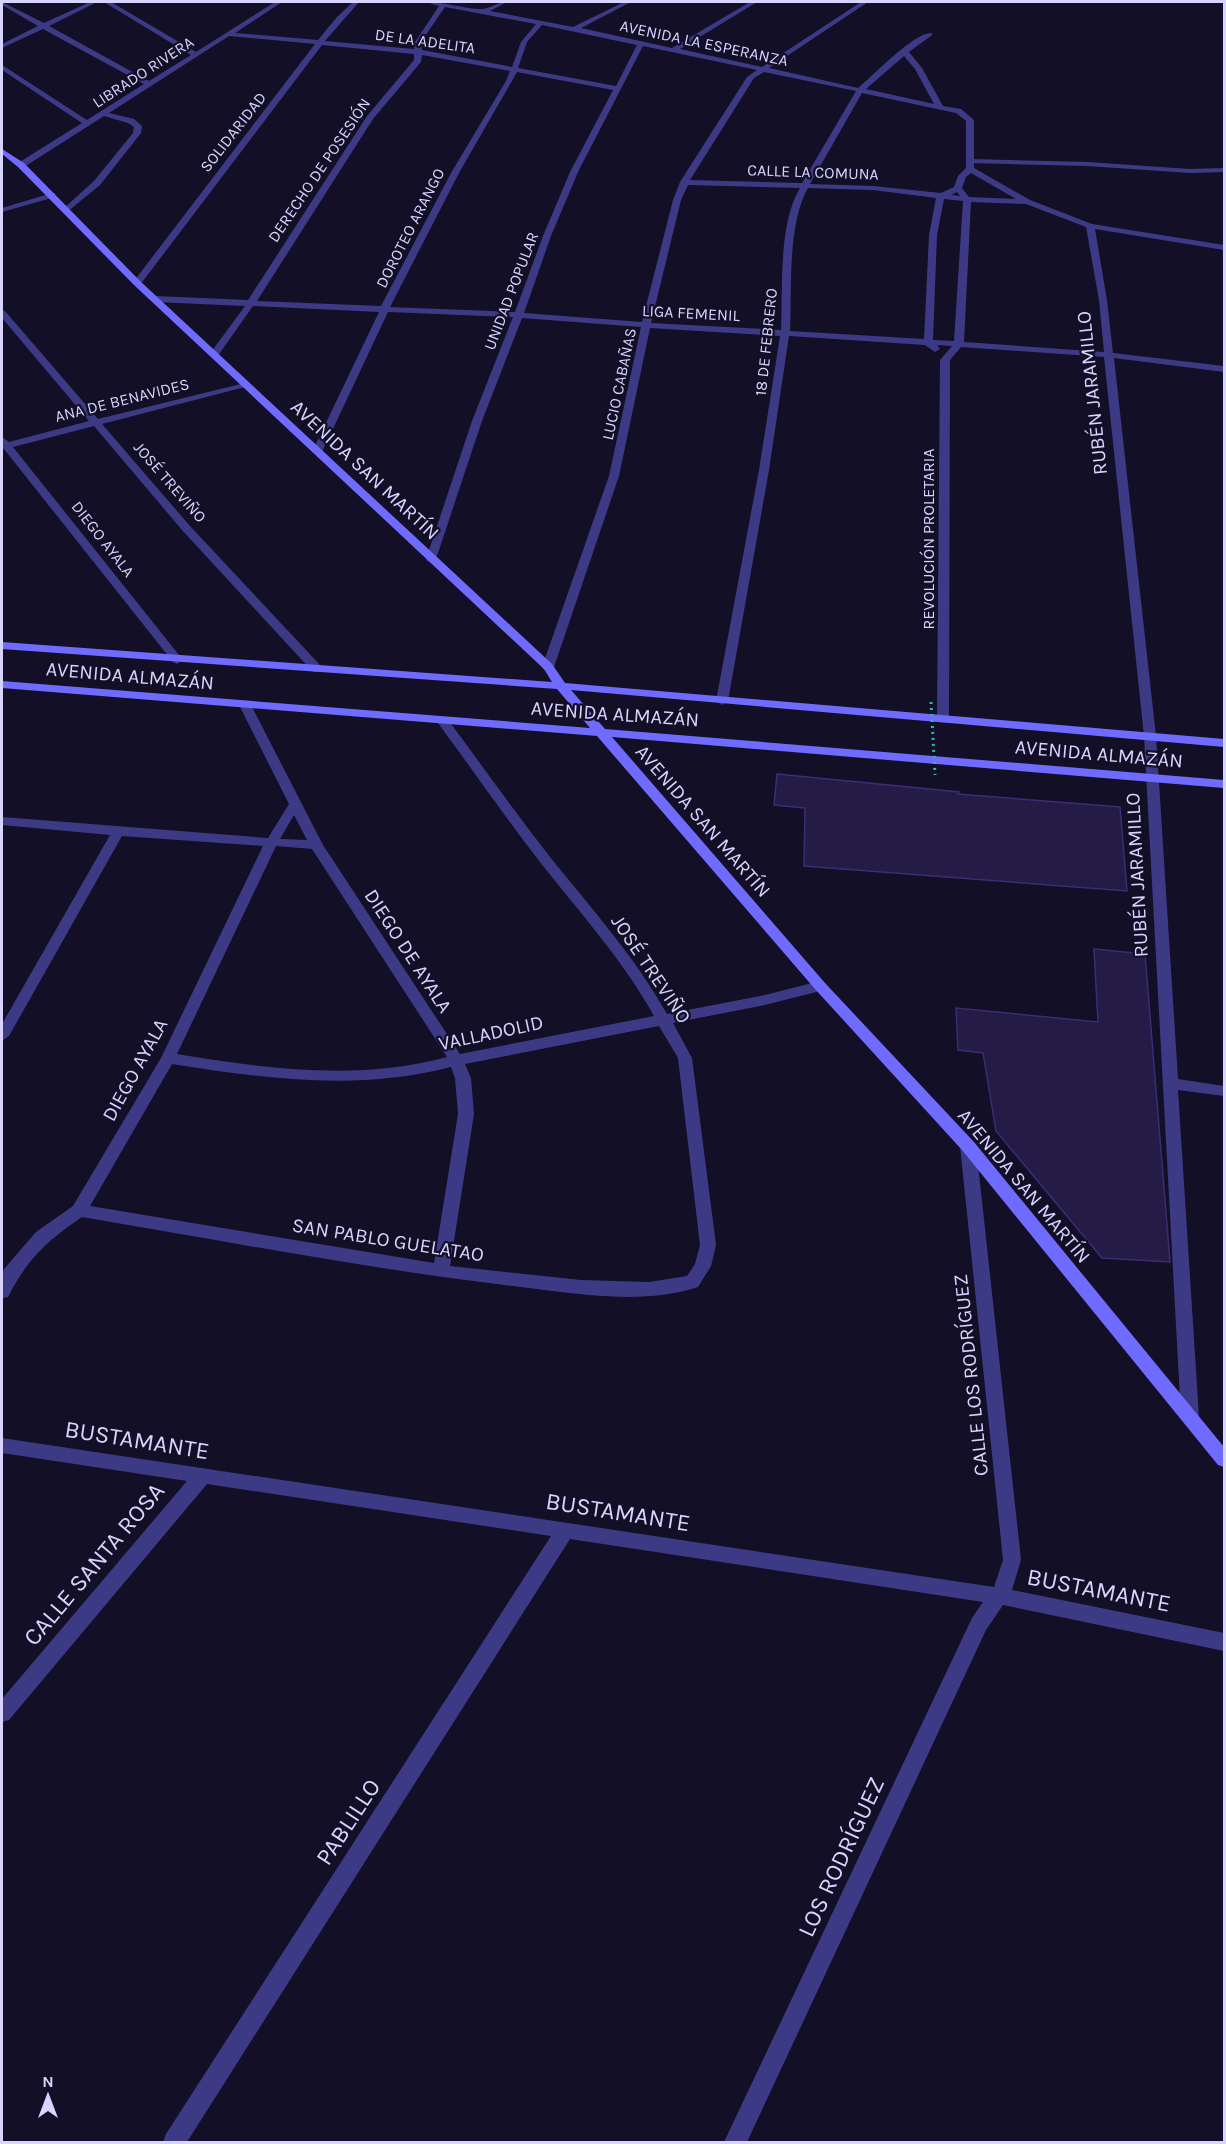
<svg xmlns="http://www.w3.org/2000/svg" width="1226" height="2144" font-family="Karla,sans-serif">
<rect width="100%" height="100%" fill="#130f26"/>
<path fill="#241b47" stroke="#3b2d73" stroke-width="1.5" d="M777,774L959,792L958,794L1120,807L1127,891L804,866L805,808L774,805Z
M1094,949L1145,954L1170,1262L1102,1258L996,1131L983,1053L958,1050L956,1008L1098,1022Z"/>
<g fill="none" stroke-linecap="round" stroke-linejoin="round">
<path fill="#3d3a85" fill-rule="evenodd" d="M971,159L1087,162L1190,169L1224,168V172L1190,173L1087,166L968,163V159Z"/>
<path fill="#3d3a85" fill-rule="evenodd" d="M2,2L44,23L90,2H97L49,26L149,81L191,55L104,2H111L196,52L275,2H282L235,33L318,40L337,17L353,2H359L325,41L414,49L415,42L439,6L426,2C445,2 461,8 479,9C489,10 497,2 507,2L490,11L573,27L624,2H631L581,28L672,48L750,2H757L680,49L762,67L861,2H868L769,68L858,88C874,75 914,32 932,33V35L909,52L922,68L943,106L961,109L974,120V168L1030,200L1092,224L1224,245V250L1095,229L1107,300L1113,353L1224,366V372L1114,358L1156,736L1178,1079L1224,1086V1096L1178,1090L1199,1417L1196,1422L1190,1424L1184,1422L1181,1417L1144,736L1104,357L961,347L950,360L949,719L943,723L937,719L940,360L952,346L937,345L940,349L935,352L925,345L789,336L769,470L728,701L722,705L716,701L759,470L780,336L650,328L619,476L554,667L552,670H544L542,667L609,476L641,327L522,318L482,421L436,559L431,562L427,561L426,559L472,421L513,317L388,312L322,452L317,455L312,452L379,312L253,306L217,357L214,358L209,355L245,306L155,302L151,299L155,296L248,300L367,116L414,60V54L322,45L140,285H134V281L315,44L229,36L109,113L134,119L142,126L141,133L100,185L67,212L63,210L64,208L94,181L133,133L134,127L128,123L104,116L24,167H18V163L82,123L2,70V65L87,120L144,84L43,29L2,48V44L38,26L2,5ZM445,7L536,24L521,42L512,67L422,50L421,42ZM542,25L637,45L616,86L518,68L527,42ZM643,46L757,70L747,77L680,182L673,200L642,322L524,313L551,236L578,172ZM422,55L510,71L506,81L451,173L381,306L257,301L373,119L421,62ZM904,56L915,69L934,104L866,89ZM517,72L613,90L570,172L543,236L515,312L390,307L459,173ZM764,72L856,91L802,183L690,180L754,78ZM862,93L956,113L966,121V168L958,176L954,187L941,193L873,186L810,184ZM971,173L1016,199L969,197L962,188L966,177ZM688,185L800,188C778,225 783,288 781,330L651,323L681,200ZM808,188L873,190L936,198L929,235L924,339L790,331C792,289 787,225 808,188ZM957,192L960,196L951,195ZM944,199L963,201L954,341L933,340L937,235ZM971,202L1026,204L1086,227L1099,300L1104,352L964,342Z
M52,193H55V197L2,212V208Z
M2,310L5,311L98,419L249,382V386L102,424L190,526L321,666V672H313L182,530L94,426L13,447L183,660L177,664L173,662L4,449L2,450V437L9,442L89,421L2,318Z
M245,701L251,705L323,845L460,1054L654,1016C623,960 580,913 540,862C505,817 472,769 438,723L436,720L442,716L446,717C481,764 514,811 550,857C591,908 635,957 667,1014L765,995L820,981L825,983L827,986L820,991L765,1005L673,1023L692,1058L716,1245L711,1266L698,1287C640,1306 572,1293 513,1286C368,1269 225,1241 82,1217C47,1241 28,1258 8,1297L2,1298V1274L4,1269L36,1232L73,1206L161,1058L263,846L122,836L9,1036L2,1041V1024L110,835L2,825V817L268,838L289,804L239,705ZM294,815L307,840L280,839ZM276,846L312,849L447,1057C358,1081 267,1069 177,1054ZM659,1026L678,1058L700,1245L695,1264L687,1276L649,1282L581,1280L450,1266L474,1114L471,1078L465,1064ZM172,1064C265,1079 358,1091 451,1067L455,1078L458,1114L434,1263L90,1206Z
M968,1140L974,1142L976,1146L1021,1560L1012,1590L1224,1633V1651L1003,1605L986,1630L747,2142H724L972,1618L983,1602L570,1539L187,2142H163L166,2134L551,1536L207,1484L9,1720L2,1722V1699L187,1481L2,1453V1438L994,1587L1003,1560L960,1146L962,1142Z"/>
<path fill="#6f6bff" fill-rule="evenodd" d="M2,149L24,163L140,281L552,664L565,683L1224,739V747L571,690L605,729L1224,780V788L612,737L825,983L974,1142L1224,1447V1467L1218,1465L962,1150L815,989L597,736L2,688V681L590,728L557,689L2,649V642L552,682L544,669L134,285L18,167L2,154Z"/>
<path stroke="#2fb8b0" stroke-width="3" stroke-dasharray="2 4" stroke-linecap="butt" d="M931,702L935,775"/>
</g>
<g text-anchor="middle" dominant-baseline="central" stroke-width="4.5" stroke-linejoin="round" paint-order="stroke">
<g font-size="16" fill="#d9d4ff" stroke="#130f26">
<text transform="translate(425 41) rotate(8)">DE LA ADELITA</text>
<text transform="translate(704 43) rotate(12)">AVENIDA LA ESPERANZA</text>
<text transform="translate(143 72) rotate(-33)">LIBRADO RIVERA</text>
<text transform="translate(233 132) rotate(-52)">SOLIDARIDAD</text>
<text transform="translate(319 170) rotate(-56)">DERECHO DE POSESIÓN</text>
<text transform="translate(813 172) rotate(2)">CALLE LA COMUNA</text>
<text transform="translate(410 228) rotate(-63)">DOROTEO ARANGO</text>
<text transform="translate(511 291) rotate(-69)">UNIDAD POPULAR</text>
<text transform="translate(691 313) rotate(3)">LIGA FEMENIL</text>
<text transform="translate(766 342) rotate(-84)">18 DE FEBRERO</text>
<text transform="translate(619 384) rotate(-78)">LUCIO CABAÑAS</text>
<text transform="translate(122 400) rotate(-14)">ANA DE BENAVIDES</text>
<text transform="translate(170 482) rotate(49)">JOSÉ TREVIÑO</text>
<text transform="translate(103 539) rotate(52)">DIEGO AYALA</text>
<text transform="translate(928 539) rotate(-90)">REVOLUCIÓN PROLETARIA</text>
</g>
<g font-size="20" fill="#d9d4ff" stroke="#130f26">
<text transform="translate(1092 393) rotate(-96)">RUBÉN JARAMILLO</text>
<text transform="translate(365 470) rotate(43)">AVENIDA SAN MARTÍN</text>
<text transform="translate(130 676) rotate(5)">AVENIDA ALMAZÁN</text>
<text transform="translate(615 714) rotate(4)">AVENIDA ALMAZÁN</text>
<text transform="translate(1099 754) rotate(5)">AVENIDA ALMAZÁN</text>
<text transform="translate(703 821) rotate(49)">AVENIDA SAN MARTÍN</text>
<text transform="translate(1137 875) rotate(-93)">RUBÉN JARAMILLO</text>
<text transform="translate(408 951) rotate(57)">DIEGO DE AYALA</text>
<text transform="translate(651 969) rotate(56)">JOSÉ TREVIÑO</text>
<text transform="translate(491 1033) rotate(-12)">VALLADOLID</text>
<text transform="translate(135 1070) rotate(-61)">DIEGO AYALA</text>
<text transform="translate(1024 1186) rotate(50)">AVENIDA SAN MARTÍN</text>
<text transform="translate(388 1240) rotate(9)">SAN PABLO GUELATAO</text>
<text transform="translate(971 1375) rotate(-96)">CALLE LOS RODRÍGUEZ</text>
</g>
<g font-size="24" fill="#d9d4ff" stroke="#130f26">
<text transform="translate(137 1440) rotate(9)">BUSTAMANTE</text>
<text transform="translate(618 1512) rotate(9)">BUSTAMANTE</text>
<text transform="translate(94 1564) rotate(-50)">CALLE SANTA ROSA</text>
<text transform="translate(1099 1590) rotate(11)">BUSTAMANTE</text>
<text transform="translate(348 1822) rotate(-57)">PABLILLO</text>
<text transform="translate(841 1857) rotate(-65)">LOS RODRÍGUEZ</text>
</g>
</g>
<rect width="1226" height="2144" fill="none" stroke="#d9d4ff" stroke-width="6"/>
<g transform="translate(48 2096)" stroke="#130f26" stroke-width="4.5" paint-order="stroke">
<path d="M0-4.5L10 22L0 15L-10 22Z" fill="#d9d4ff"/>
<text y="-9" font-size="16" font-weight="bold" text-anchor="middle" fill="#d9d4ff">N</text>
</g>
</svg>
